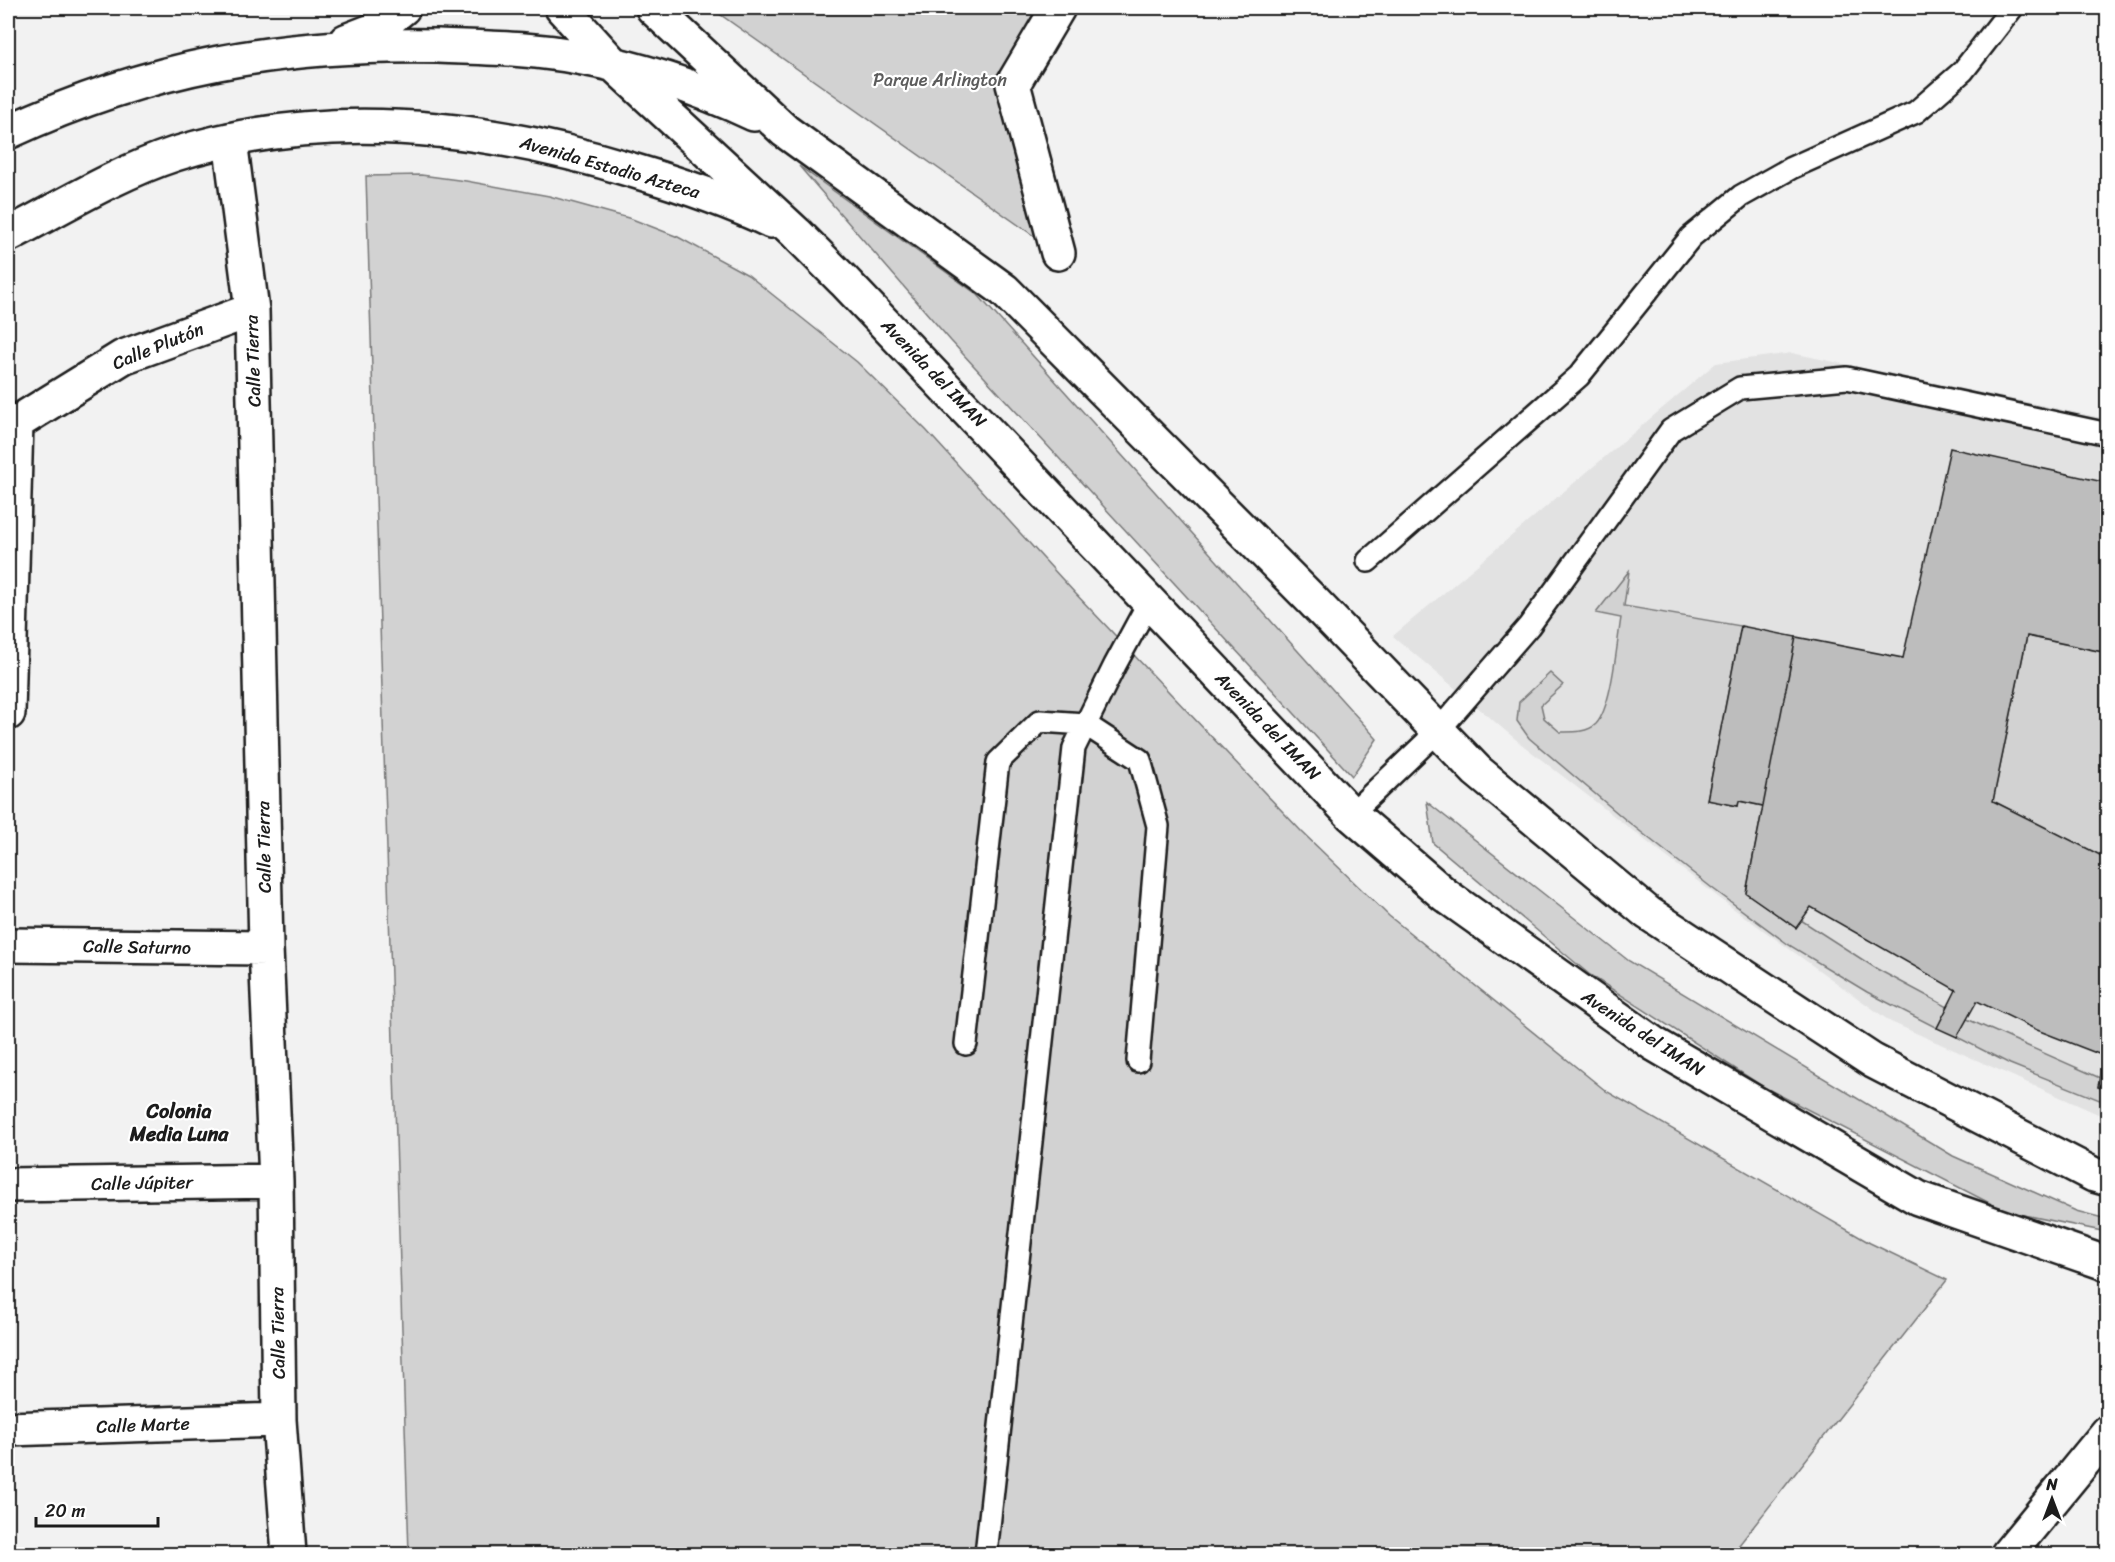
<svg xmlns="http://www.w3.org/2000/svg" width="2115" height="1562" font-family="Sriracha,sans-serif">
<rect width="100%" height="100%" fill="#f2f2f2"/>
<filter id="ink" filterUnits="userSpaceOnUse"><feTurbulence type="fractalNoise" baseFrequency=".0167" numOctaves="2"/><feDisplacementMap in="SourceGraphic" scale="12" xChannelSelector="R" yChannelSelector="G"/><feConvolveMatrix kernelMatrix="1 2 1 2 8 2 1 2 1" color-interpolation-filters="sRGB"/></filter>
<g filter="url(#ink)">
<path fill="#e2e2e2" d="M1792,353L2107,419V1118L1891,1022L1727,904L1520,743L1393,636L1716,363Z"/>
<path fill="#d2d2d2" stroke="#777" stroke-width="1.5" d="M711,8H1058L1013,84L1058,253Z
M799,166L978,295L1377,739L1352,776L951,341Z
M421,175L466,181L549,196L632,219L678,237L748,275L857,362L926,430L1074,592L1302,832L1389,916L1606,1091L1870,1243L1947,1280L1732,1554H409L366,176Z
M1629,571L1624,606L1741,626L1707,800L1738,806L1739,801L1763,806L1746,893L1795,927L1801,920L1877,969L1948,1007L1937,1028L1867,992L1789,945L1712,888L1627,821L1529,738L1517,721L1519,702L1550,673L1563,685L1541,705L1544,718L1560,732C1572,732 1587,733 1596,724C1612,707 1617,642 1621,618L1596,613Z
M2027,636L2107,653V859L1993,801Z
M1427,802L1629,961L1953,1156L2076,1211L2107,1219V1232L2005,1211L1762,1086L1590,975L1433,843Z
M1967,1019L2100,1078L2098,1087L2107,1090V1103L2010,1064L1957,1037Z"/>
<path fill="#bdbdbd" stroke="#1c1c1c" stroke-width="1.5" d="M1950,448L2108,483V653L2027,636L1993,801L2108,859V1090L2098,1087L2104,1056L2037,1030L1977,1001L1957,1037L1937,1028L1956,990L1811,907L1796,928L1746,893L1796,637L1903,658Z
M1741,626L1796,637L1763,806L1739,801L1738,806L1707,800Z"/>
<g fill="none" stroke-linecap="round" stroke-linejoin="round">
<g stroke="#1c1c1c" stroke-width="26">
<path id="lane" d="M1368,561L1579,376L1691,237L1741,196L1791,168L1916,112L1963,71L2012,8
M1351,814L1438,731L1529,626L1671,430L1740,388L1847,378L2108,434
M966,1044L998,762L1040,721L1085,724L1140,760L1158,826L1138,1061
M986,1554L1074,748L1115,665L1149,602"/>
</g>
<g stroke="#1c1c1c" stroke-width="38">
<path id="street" d="M230,140L252,310L266,948L276,1181L279,1420L289,1554
M1058,253L1013,84L1058,8
M8,428L123,357L252,310
M8,713L16,422
M8,945L266,948
M8,1185L276,1181
M8,1429L279,1420
M2008,1554L2108,1432"/>
</g>
<g stroke="#1c1c1c" stroke-width="38">
<path id="secondary" d="M562,8L613,64L796,233L844,281L1351,814L1445,895L1654,1044L1918,1198L2108,1264
M653,8L785,131L1004,290L1313,601L1477,771L1648,913L1873,1061L2094,1175L2108,1179
M346,41L377,29L403,8
M8,132C151,66 281,43 438,46C485,48 532,48 578,57C639,68 699,88 754,114
M8,235C62,207 117,173 175,154C327,106 486,125 635,171C682,185 727,200 771,221"/>
</g>
<use href="#lane" stroke="#fff" stroke-width="21"/>
<use href="#street" stroke="#fff" stroke-width="33"/>
<use href="#secondary" stroke="#fff" stroke-width="33"/>
</g>
</g>
<g text-anchor="middle" dominant-baseline="central" stroke-width="4.5" stroke-linejoin="round" paint-order="stroke">
<g font-size="18" fill="#5c5c5c" stroke="#fff">
<text x="940" y="80">Parque Arlington</text>
</g>
<g font-size="18" fill="#1c1c1c" stroke="#fff">
<text transform="translate(610 167) rotate(16)">Avenida Estadio Azteca</text>
<text transform="translate(158 346) rotate(-22)">Calle Plutón</text>
<text transform="translate(253 361) rotate(-92)">Calle Tierra</text>
<text transform="translate(934 373) rotate(46)">Avenida del IMAN</text>
<text transform="translate(1268 726) rotate(46)">Avenida del IMAN</text>
<text transform="translate(264 847) rotate(-91)">Calle Tierra</text>
<text transform="translate(137 947) rotate(1)">Calle Saturno</text>
<text transform="translate(1643 1033) rotate(33)">Avenida del IMAN</text>
<text transform="translate(142 1183) rotate(-1)">Calle Júpiter</text>
<text transform="translate(278 1333) rotate(-91)">Calle Tierra</text>
<text transform="translate(143 1425) rotate(-2)">Calle Marte</text>
</g>
<g font-size="20" font-weight="bold" fill="#1c1c1c" stroke="#fff">
<text x="179" y="1111">Colonia<tspan x="179" dy="23">Media Luna</tspan></text>
</g>
</g>
<rect width="2115" height="1562" fill="none" stroke="#fff" stroke-width="30"/>
<rect x="15" y="15" width="2085" height="1532" fill="none" stroke="#1c1c1c" stroke-width="2" filter="url(#ink)"/>
<g transform="translate(2052 1499)" stroke="#ffffff" stroke-width="4.5" paint-order="stroke">
<path d="M0-4.5L10 22L0 15L-10 22Z" fill="#1c1c1c"/>
<text y="-9" font-size="16" font-weight="bold" text-anchor="middle" fill="#1c1c1c">N</text>
</g>
<path d="M36 1517v9h122v-9" fill="none" stroke="#1c1c1c" stroke-width="3"/>
<text x="45" y="1517" font-size="18" fill="#1c1c1c" stroke="#ffffff" stroke-width="4.5" paint-order="stroke">20 m</text>
</svg>
